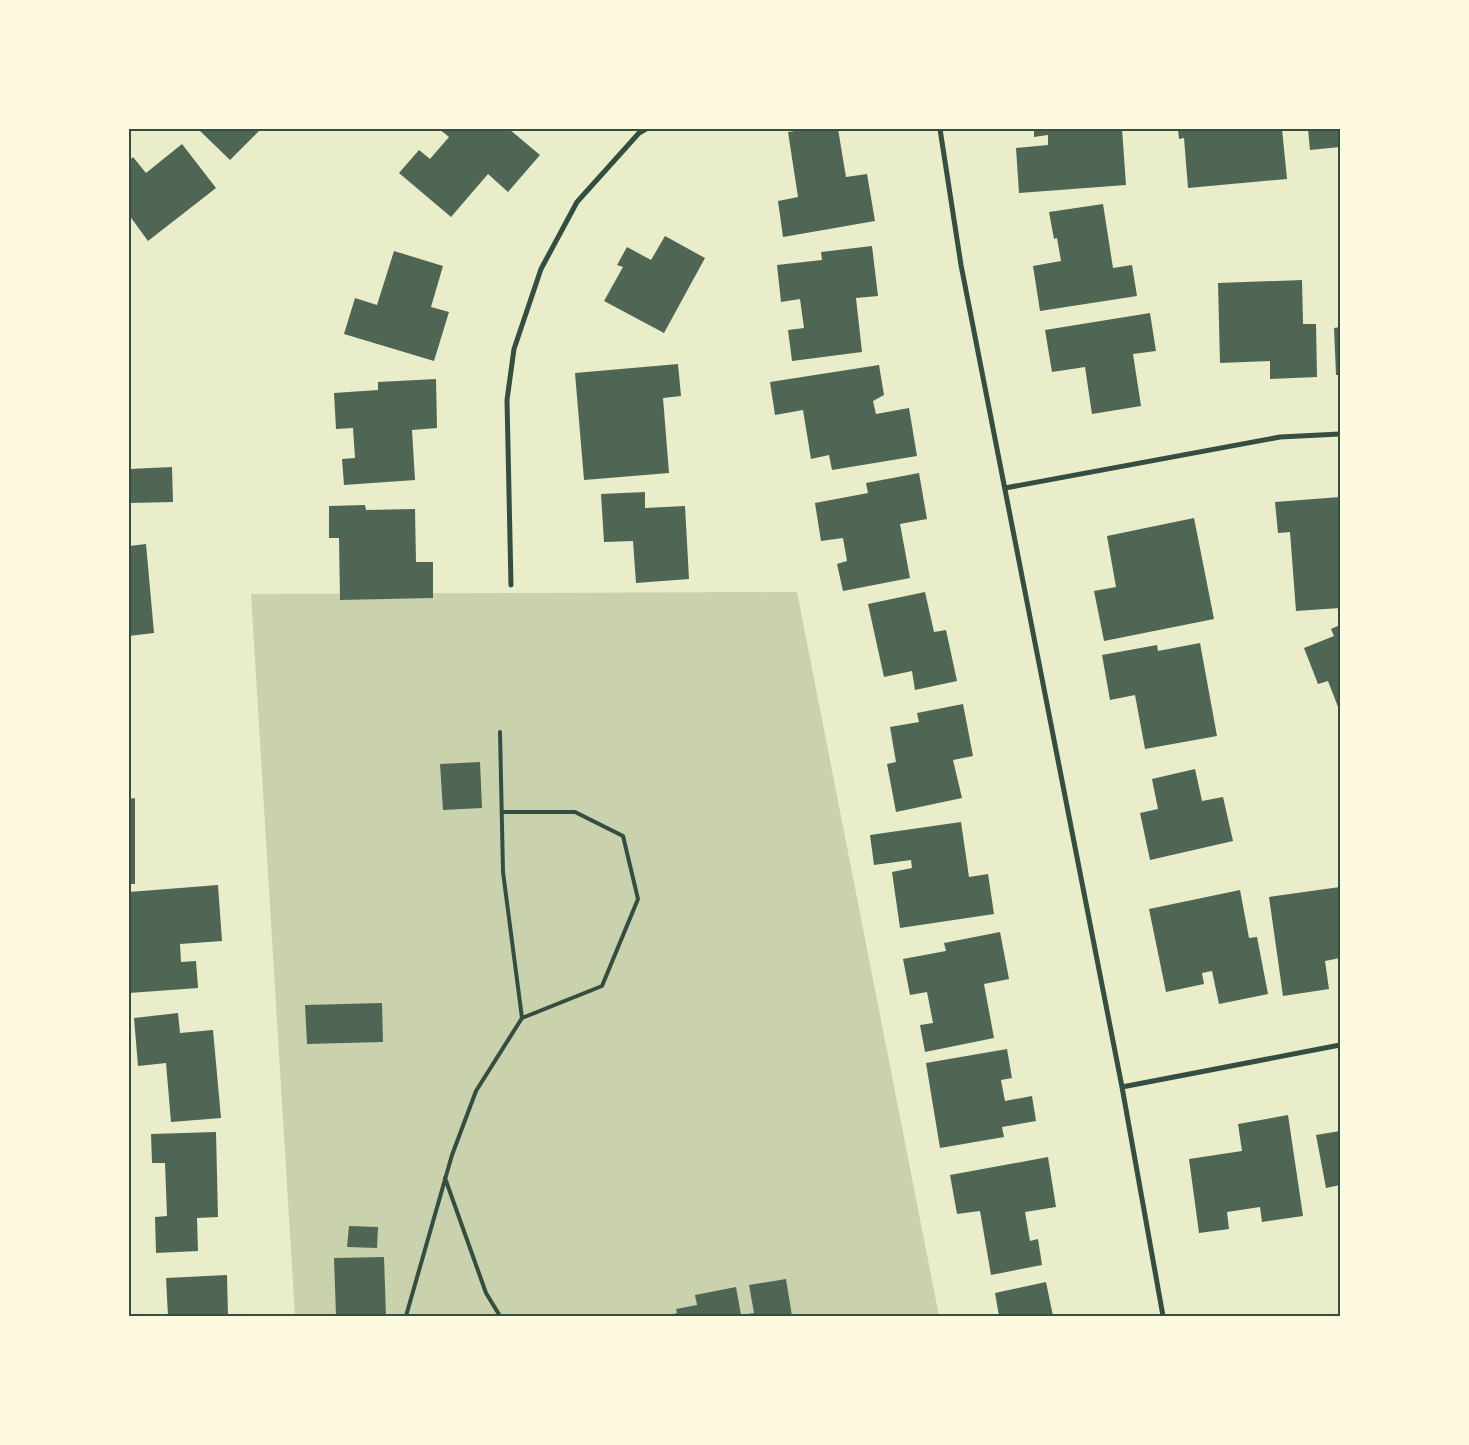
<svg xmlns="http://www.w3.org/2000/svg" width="1469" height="1445" font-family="Inter,sans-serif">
<rect width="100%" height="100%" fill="#e9edc9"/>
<path fill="#cad2ad" d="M797,592L939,1316H295L251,594Z"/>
<path fill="#4f6655" d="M198,129H261L230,160Z
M439,129H509L540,155L508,192L488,174L451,217L399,173L419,150L430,159L449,137Z
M809,129H838L846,177L867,174L875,221L783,237L778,201L798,197L788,132Z
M1034,129H1122L1126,185L1019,193L1016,148L1048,145V135L1034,137Z
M1178,129H1282L1287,179L1188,188L1184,138L1179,139Z
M1308,129H1340V147L1310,150Z
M182,144L216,188L148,241L129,215V161L133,157L146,173Z
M1103,204L1113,268L1132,265L1137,296L1040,311L1033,266L1061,261L1057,238L1054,239L1049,212Z
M665,236L705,258L664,333L604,301L623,267L617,265L627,247L651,260Z
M872,246L878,296L856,298L862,352L792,361L788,330L804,328L800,299L781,302L777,265L822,260L821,252Z
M394,251L443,266L431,307L449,312L434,361L344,334L355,298L377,305Z
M1302,280L1303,324H1316L1317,377L1270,379V361L1220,363L1218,283Z
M1150,313L1156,351L1133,354L1141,406L1092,414L1085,367L1052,372L1045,330Z
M1340,327V375H1336L1334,328Z
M678,364L681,396L663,398L669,473L584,480L575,373Z
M879,365L884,395L873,401L876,414L909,408L917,456L832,470L829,455L811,459L803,410L775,415L770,382Z
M436,379L437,428L412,430L415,480L344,485L342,459L355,458L353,428L336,429L334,393L378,390V382Z
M172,467L173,502L129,503V469Z
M919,473L927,519L900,524L910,578L843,591L837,564L847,561L843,538L821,541L815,503L868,493L866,483Z
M645,492V508L685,506L689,579L636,583L633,541L604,542L601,494Z
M1340,497V608L1296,611L1290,532L1278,533L1275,502Z
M365,505L366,510L415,509L416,562H433V598L340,600L339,538H329V506Z
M1194,518L1214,619L1104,641L1094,591L1116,587L1107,536Z
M146,544L154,633L129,636V546Z
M925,592L934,632L946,630L957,681L915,690L912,671L884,677L868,604Z
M1340,625V712L1328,681L1318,684L1304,648L1334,636L1331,629Z
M1200,643L1217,736L1145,749L1135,695L1110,700L1102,655L1157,645L1158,651Z
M963,704L973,756L953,760L962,798L896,812L887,764L896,762L890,727L919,722L917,713Z
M480,762L482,808L443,810L440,764Z
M1195,769L1202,801L1223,797L1233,841L1150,860L1140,813L1158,809L1152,779Z
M135,798V884H129V799Z
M961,822L969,877L988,874L994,914L900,928L892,872L912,868L911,860L874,865L870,835Z
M218,885L222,941L180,944L181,962L196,961L198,988L129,993V952H131L130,940H129V892Z
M1340,887V958L1325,961L1329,989L1283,996L1269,897Z
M1240,890L1249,938L1257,937L1268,994L1219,1004L1212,971L1202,973L1204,984L1166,992L1149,909Z
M1000,932L1009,979L984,984L994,1038L925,1052L920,1025L933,1023L927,992L910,995L903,959L946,951L944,943Z
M382,1003L383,1042L307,1044L305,1005Z
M178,1013L180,1033L213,1030L221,1118L171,1122L166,1063L138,1066L134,1018Z
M1007,1049L1012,1078L1001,1080L1005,1101L1032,1096L1036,1121L1002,1127L1004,1137L940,1148L926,1063Z
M1288,1115L1303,1216L1262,1222L1260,1207L1227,1212L1229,1229L1199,1233L1189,1159L1242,1151L1238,1124Z
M1340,1131V1185L1326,1188L1316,1135Z
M216,1132L218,1217L197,1218L198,1251L156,1253L155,1217L167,1216L165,1163H152L151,1134Z
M1048,1157L1056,1207L1025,1212L1030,1241L1038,1239L1042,1265L991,1275L980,1211L957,1214L950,1175Z
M349,1226L378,1227L377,1248L347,1247Z
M384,1257L386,1316H336L334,1258Z
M227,1275L228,1316H168L166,1278Z
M786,1279L792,1316H666L677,1313L676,1309L697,1305L695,1295L736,1287L741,1315L754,1313L749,1285Z
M1046,1282L1053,1316H999L995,1293Z"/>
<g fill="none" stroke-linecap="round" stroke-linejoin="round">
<path stroke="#344e41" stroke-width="4" d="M502,812H575L623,836L638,899L602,986L522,1018
M445,1178L486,1293L500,1316
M406,1316L452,1155L476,1091L522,1018L503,872L500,732"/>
<path stroke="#344e41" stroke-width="5" d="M940,129L961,265L1122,1087L1163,1316
M1005,488L1280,437L1340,434
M511,585L507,400L514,349L541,269L577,202L639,133L646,129
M1122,1087L1340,1045"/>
</g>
<rect width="1469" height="1445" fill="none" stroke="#fefae0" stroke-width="260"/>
<rect x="130" y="130" width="1209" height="1185" fill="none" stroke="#344e41" stroke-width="2"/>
</svg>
